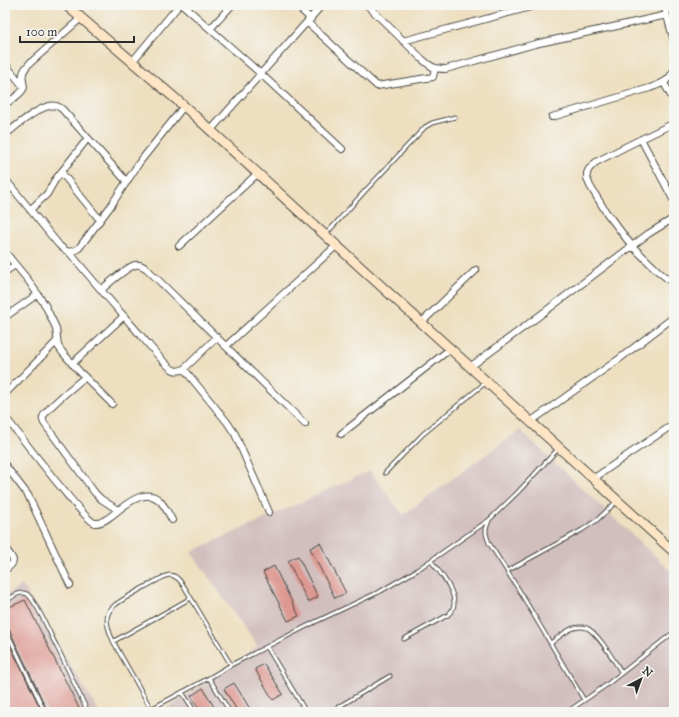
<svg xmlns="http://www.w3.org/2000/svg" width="679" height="717" font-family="'IM FELL Great Primer',serif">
<rect width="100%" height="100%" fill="#f6f6f2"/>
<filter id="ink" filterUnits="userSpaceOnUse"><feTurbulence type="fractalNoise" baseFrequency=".025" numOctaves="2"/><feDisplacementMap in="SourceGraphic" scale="8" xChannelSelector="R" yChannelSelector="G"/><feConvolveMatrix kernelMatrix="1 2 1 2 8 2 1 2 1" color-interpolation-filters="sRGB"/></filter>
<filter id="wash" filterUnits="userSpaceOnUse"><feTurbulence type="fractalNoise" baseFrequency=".012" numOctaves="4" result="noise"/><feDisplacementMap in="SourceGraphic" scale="16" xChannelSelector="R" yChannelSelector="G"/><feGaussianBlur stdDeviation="0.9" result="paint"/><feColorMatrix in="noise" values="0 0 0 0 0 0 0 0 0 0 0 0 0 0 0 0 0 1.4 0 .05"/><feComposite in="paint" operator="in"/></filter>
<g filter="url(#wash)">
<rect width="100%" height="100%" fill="#eddfbf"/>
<path fill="#d1bfbe" d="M520,430L674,574V709L670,712H161L258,647L191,552L370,471L403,515Z
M22,585L99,712H5V596Z"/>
<g id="blocks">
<path fill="#dd9891" d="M320,543L346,593L335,598L310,548Z
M298,556L318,597L308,602L288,561Z
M274,566L299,616L288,621L263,572Z
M25,600L81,712H48L8,627L5,625V609Z
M5,635L42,712H11L5,700Z
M264,664L283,694L273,700L255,669Z
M234,683L252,712H238L224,689Z
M203,688L217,712H201L191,696Z"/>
</g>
</g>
<g filter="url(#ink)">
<use href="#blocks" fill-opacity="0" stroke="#484641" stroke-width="1"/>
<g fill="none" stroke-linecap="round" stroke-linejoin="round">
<g stroke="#484641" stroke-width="5">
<path id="lane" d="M326,234L365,191L425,127L432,123L455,117
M385,473L423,434L485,383
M489,520L486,529V534L489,543L519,590L584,700
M507,571L582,530L597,520L616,502
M5,603C10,598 19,590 27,594C36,600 50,634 56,645C67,667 77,690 88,712
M5,628L45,712
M404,639L448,615C451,612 454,609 454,604C455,590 439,571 431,561
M114,641L191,598
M551,643C558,638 566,630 574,628C578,627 584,627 587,628C599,634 614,661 622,673
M267,647L306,712
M209,678L230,712
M182,692L195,712
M151,709C143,694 135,680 127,666C119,651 107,635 107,618C108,612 111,608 115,605C121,600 163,576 169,575C177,575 181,582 185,588L231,665
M5,710L6,712
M145,712L209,678L231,665L313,623L381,591L417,570L489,520L518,492L558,449
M330,712L390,676
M567,712L605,686L674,632"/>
</g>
<g stroke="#484641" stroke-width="8">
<path id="street" d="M183,5L261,74L342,149
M296,5L311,19
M367,5L422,59C431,67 434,69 446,69L535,44L667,15
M664,5L674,41
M307,22L377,86L433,77L435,68
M210,29L232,5
M403,41L538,5
M132,62L179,5
M5,64L23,86
M664,83L674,101
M5,104C10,101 23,93 24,87C24,87 23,82 23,81C21,74 24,69 29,64L81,18
M552,117L650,88C663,83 668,82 674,70
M674,123L666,127L627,146L596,162L589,169L587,173V178L590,186L606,212L632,246L659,272L674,284
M210,131L322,5
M5,135C15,127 43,102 56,106C58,106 60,108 62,109L127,182
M641,139L674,201
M61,172L100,220
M5,179L59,245C66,252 70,254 79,248L110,207L139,163L184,106
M30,210L47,194L55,180L88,138
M179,246L257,174
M5,252L28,280L45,305L56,328L58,346L63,353L79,371L112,404
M69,252C93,281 118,310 143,338C151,347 163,363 172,369C176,372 180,371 184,369L217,337
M5,272L15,265
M101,290C108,284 127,267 135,265C140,264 143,266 147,269L305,424
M5,317L38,294
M421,323L476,270
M226,346L336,246
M72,364L124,316
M470,367L535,319L648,234L674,218
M184,369L227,422L235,434L269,512
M85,377C77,384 46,408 43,417C42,419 43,420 44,423L95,493L101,499L118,510
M5,394L57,341
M5,417C18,432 84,521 95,523C101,524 107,519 111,516C124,506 146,485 161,502C165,507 169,514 172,520
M530,422L619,359L674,317
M341,434L450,349
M5,465L28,495L70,585
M593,479L629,454L674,424
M5,548C13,559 18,561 5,570"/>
</g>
<g stroke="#484641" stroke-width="11">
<path id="secondary" d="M66,5L184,106L325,235L674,552"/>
</g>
<use href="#lane" stroke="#fff" stroke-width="3"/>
<use href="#street" stroke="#fff" stroke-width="6"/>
<use href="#secondary" stroke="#fde5c5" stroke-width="9"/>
</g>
</g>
<rect width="679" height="717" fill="none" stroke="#f6f6f2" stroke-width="20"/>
<g transform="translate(641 679) rotate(41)" stroke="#f6f6f2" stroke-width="3" paint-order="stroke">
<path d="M0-3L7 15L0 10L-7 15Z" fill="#2b2b2b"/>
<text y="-6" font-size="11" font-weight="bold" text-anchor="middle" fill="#2b2b2b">N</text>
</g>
<path d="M20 36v6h114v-6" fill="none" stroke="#2b2b2b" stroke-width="2"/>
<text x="26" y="36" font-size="12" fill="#2b2b2b" stroke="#f6f6f2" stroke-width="3" paint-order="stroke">100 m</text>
</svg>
